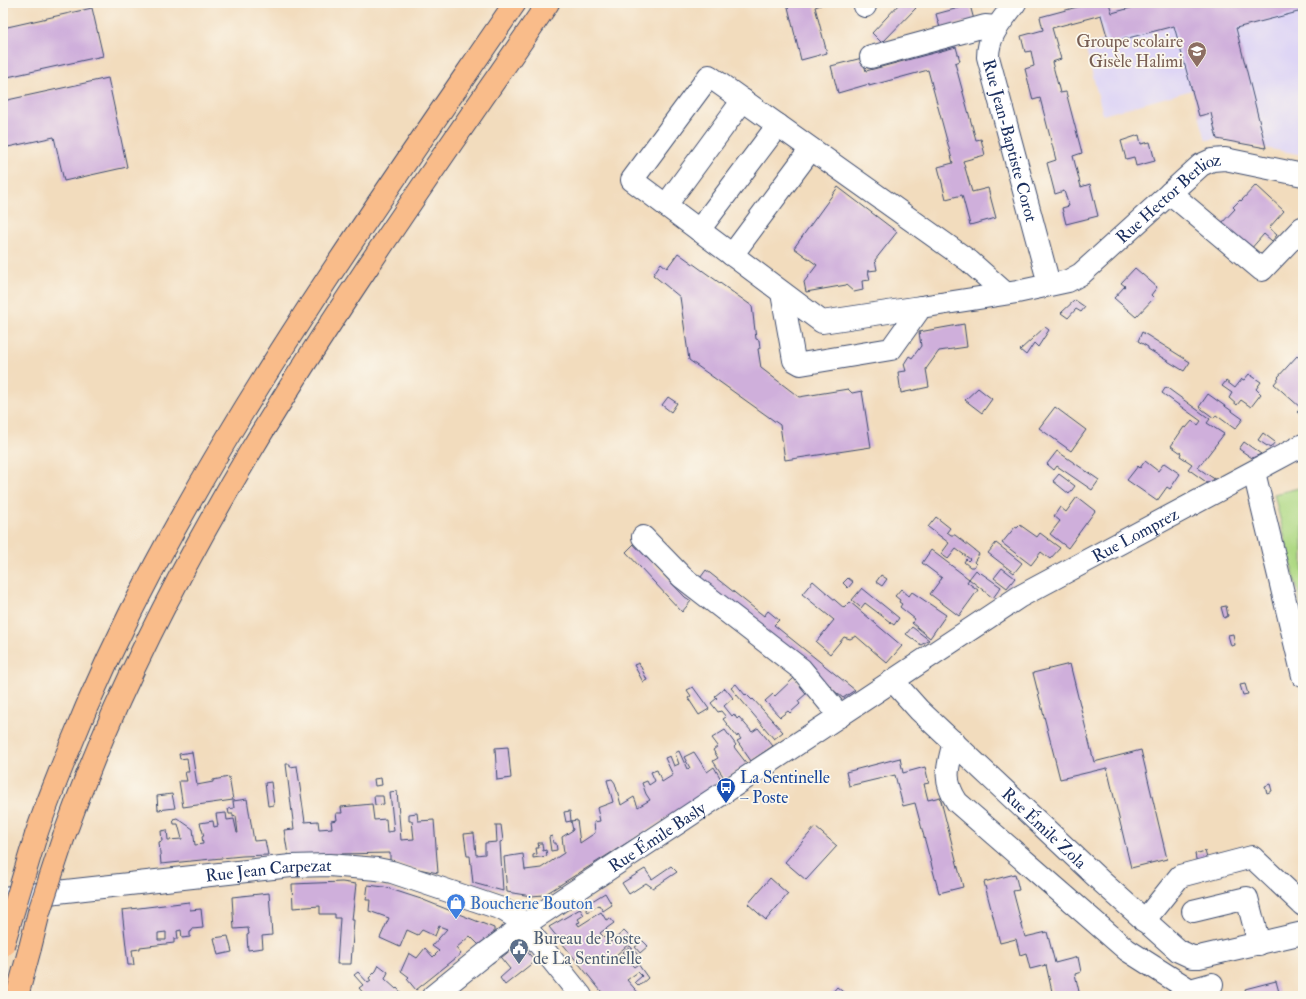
<svg xmlns="http://www.w3.org/2000/svg" width="1306" height="999" font-family="'IM FELL Double Pica',serif">
<rect width="100%" height="100%" fill="#fbf7ec"/>
<filter id="ink" filterUnits="userSpaceOnUse"><feTurbulence type="fractalNoise" baseFrequency=".025" numOctaves="2"/><feDisplacementMap in="SourceGraphic" scale="8" xChannelSelector="R" yChannelSelector="G"/><feConvolveMatrix kernelMatrix="1 2 1 2 8 2 1 2 1" color-interpolation-filters="sRGB"/></filter>
<filter id="wash" filterUnits="userSpaceOnUse"><feTurbulence type="fractalNoise" baseFrequency=".012" numOctaves="4" result="noise"/><feDisplacementMap in="SourceGraphic" scale="16" xChannelSelector="R" yChannelSelector="G"/><feGaussianBlur stdDeviation="0.9" result="paint"/><feColorMatrix in="noise" values="0 0 0 0 0 0 0 0 0 0 0 0 0 0 0 0 0 1.4 0 .05"/><feComposite in="paint" operator="in"/></filter>
<g filter="url(#wash)">
<rect width="100%" height="100%" fill="#f2dcbd"/>
<path fill="#ded5f5" d="M1149,3H1303V155L1217,139L1206,140L1192,90L1103,115L1085,46L1104,40L1098,16Z"/>
<path fill="#afd984" stroke="#658471" d="M1303,487V613L1274,494Z"/>
<g id="blocks">
<path fill="#cfafdb" fill-rule="evenodd" d="M787,3H820L821,5L815,7L827,53L801,60Z
M900,3H911L916,8L882,43L872,33Z
M1092,3H1109L1112,13L1149,3H1303V17L1298,12L1236,28L1266,148L1217,139L1211,113L1199,116L1174,26L1109,43L1101,15L1052,28L1061,59L1052,62L1060,93L1066,92L1082,153L1073,156L1081,187L1090,184L1098,216L1066,224L1062,208L1069,206L1064,191L1055,194L1047,163L1056,160L1040,98L1033,100L1025,69L1034,66L1031,51L1025,52L1021,36L1043,30L1040,17Z
M970,5L974,20L940,28L936,14Z
M92,8L103,56L3,78V28Z
M956,47L960,61L955,63L959,78L976,140L981,139L985,155L963,161L972,192L988,188L996,218L970,225L962,195L946,199L938,167L953,163L928,70L869,86V84L838,93L831,66L862,58L866,71Z
M108,78L127,167L64,181L54,137L8,147L3,126V101Z
M1139,135L1141,144L1150,142L1155,161L1136,166L1134,157L1126,159L1121,141Z
M1256,185L1284,211L1269,228L1277,235L1272,241L1264,234L1249,251L1220,225L1235,209L1233,207L1240,200L1241,201Z
M838,187L897,232L875,260L877,270L868,271L870,280L862,281L863,290L854,292L846,285L806,292L804,282L817,265L794,248Z
M678,253L752,306L756,339L759,340L760,348L758,349L761,368L799,397L848,389L852,393L862,391L871,447L785,460L780,425L689,360L680,297L653,275L661,263L667,268Z
M1135,268L1157,287L1151,295L1154,298L1136,317L1114,298L1125,286L1121,283Z
M1075,300L1085,307L1081,312L1076,309L1068,318L1061,313Z
M964,324L967,347L939,351L926,369L929,387L901,393L898,372L906,371L904,364L909,356L912,358L921,346L919,332Z
M1045,327L1049,330L1038,347L1034,343L1026,355L1020,350Z
M1142,332L1190,362L1184,371L1148,349V347L1138,341Z
M1297,356L1303,361V417L1297,412L1301,408L1274,384L1279,378L1278,377Z
M1249,374L1261,382L1256,389L1261,394L1251,407L1241,400L1237,405L1229,398L1232,393L1222,386L1226,381L1235,388L1242,379L1244,380Z
M1166,387L1210,419L1207,423L1224,434L1198,468L1216,480L1209,484L1188,469L1192,464L1180,456L1181,453L1171,446L1184,427L1186,428L1192,421L1198,425L1201,421L1162,393Z
M978,388L992,399L982,413L965,400Z
M1208,394L1243,419L1235,429L1216,415L1214,418L1199,407Z
M668,397L677,403L671,412L662,405Z
M1055,407L1086,430L1071,451L1039,428Z
M1263,433L1275,442L1270,448L1258,440Z
M1244,442L1261,454L1252,458L1239,449Z
M1057,451L1099,480L1092,490L1057,466L1054,470L1047,464Z
M1145,461L1158,471L1164,463L1180,474L1170,489L1167,487L1157,501L1127,480L1138,466L1140,468Z
M1059,474L1075,486L1069,494L1053,481Z
M1077,497L1095,511L1068,548L1050,534L1060,521L1054,516L1060,507L1066,512Z
M936,517L950,528L947,532L951,535H955L979,554L974,562L976,564L974,567H970L964,562L966,559L968,561L970,559L956,549L948,559L941,554L949,543L928,527Z
M1020,525L1037,537L1040,533L1060,548L1050,559L1041,552L1031,565L1002,543L1015,527L1017,528Z
M996,543L1022,563L1014,573L988,553Z
M634,544L685,597L691,601L682,612L626,552Z
M931,550L969,579L976,570L980,574L981,573L1001,587L993,598L969,579L967,582L978,590L959,616L930,594L942,578L922,563Z
M1002,568L1015,578L1007,588L994,578Z
M706,570L764,616L768,611L779,620L774,625L855,690L843,698L698,581Z
M881,575L887,579L882,586L876,582Z
M848,578L853,582L848,588L843,583Z
M813,581L844,608L850,602L902,646L887,663L856,636L850,639L844,637L830,654L816,642L834,620L802,594Z
M862,588L899,618L894,625L865,603L861,608L852,600Z
M901,589L909,596L912,592L946,615L930,638L912,623L915,619L900,607L902,604L899,602L900,600L895,596Z
M1226,606L1228,616L1224,618L1221,607Z
M912,627L929,640L921,645L906,634Z
M1233,634L1235,645L1231,646L1228,635Z
M639,663L647,680L643,682L634,665Z
M1070,664L1094,762L1141,750L1167,859L1131,868L1107,768L1060,779L1033,673Z
M794,678L807,693L798,701L800,704L790,713L788,711L780,717L765,701L773,694L775,696Z
M736,684L745,695L746,694L752,700L753,699L783,732L774,739L731,688Z
M1245,684L1248,694L1243,695L1240,685Z
M693,687L709,709L699,715L688,698L691,696L687,690Z
M725,688L733,698L724,706L732,716L734,714L737,719L739,717L752,732L758,728L773,746L751,761L737,741L741,739L738,735L737,737L723,719L726,717L721,711L718,712L711,703L717,698L715,696Z
M725,730L736,745L734,747L747,764L725,779L713,761L718,758L713,750L718,746L712,738Z
M508,747L511,778L497,780L495,748Z
M679,751L687,769L690,768L684,757L694,752L707,772L714,767L722,781L703,795L544,895L531,896L507,892L504,857L523,854L525,870L541,868L564,853L562,837L573,830L571,821L566,822L564,812L570,811L571,821L577,820L580,843L595,833L594,822L600,821L597,808L613,802L607,780L612,779L615,783L621,805L634,797L638,807L650,800L646,794L642,783L647,781L649,785L655,781L651,772L657,770L662,782L673,775L665,758L670,756L674,766L679,764L675,753Z
M192,752L197,785L213,782V780L229,777L233,800L183,807L179,781H187L185,772H189L187,758L180,759L179,754Z
M900,758L903,773L925,767L929,783L924,784L928,800L940,797L963,887L939,893L915,803L903,806L895,775L849,786L846,772Z
M286,764H290V767L297,766L305,822L318,821L319,829L332,828L331,821L337,820L336,813H342L341,807L372,804L374,820L386,819L387,832L394,831L390,792L397,791L401,840L414,839L412,821H409V814L417,813L418,821L434,820L438,873L404,866L390,861V853L288,855L284,830L294,829Z
M381,778L382,785L375,786L374,779Z
M271,782L274,805L268,806L265,783Z
M1270,784L1272,791L1267,793L1265,786Z
M172,794L175,808L158,810L157,796Z
M374,796H383L384,804L375,805Z
M247,799L254,841L265,840L268,855L242,856L161,864L159,842L162,841L161,831L167,830L168,840L182,839L178,824H174L173,819L177,818L193,829L195,845L203,844L202,836H204L200,823L213,821L214,827L218,826L216,814L226,813L227,820L234,819L237,833H238L236,816L233,817V814H229L228,809L234,808L233,801Z
M496,825H501L503,841L500,842L503,891L473,883L470,856H467L464,834L474,833L476,855L485,854V843L497,842Z
M815,827L837,846L806,880L785,862Z
M552,836L553,843H556L557,850L551,851L549,837Z
M538,843H542L543,851L546,850L547,856L533,858V855L537,854L536,848H539Z
M1205,851L1208,862L1197,864L1195,854Z
M671,866L677,872L653,888L646,883L629,894L622,883L645,869L652,879Z
M1015,874L1019,890L1013,891L1025,937L1047,932L1055,963L1078,957L1081,972L1075,974L1080,996H1053L1046,965L1030,969L1026,953L1020,955L1016,939L1000,943L984,882Z
M770,878L788,894L766,920L748,904Z
M342,882L356,884L352,920H354L351,964H337L340,918H335V914H320V906L293,908L292,884Z
M368,885L384,887L421,899L494,928V933L479,945L470,936L456,948L461,954L416,990L407,979L409,977L401,971L409,953L417,958L425,948L433,957L439,951L432,946L447,929L439,926L435,936L422,930L418,935L407,930L400,947L380,938L389,918L369,911L370,900H366Z
M269,893L272,935L262,936L263,948L248,950L247,935L249,934L248,928L234,929L232,897Z
M605,893L612,905L603,911L599,905L588,912L584,906Z
M189,902L190,910L201,909L203,928L192,929V931L190,932V937L182,938L181,930L177,931L178,939H174V943L140,947V949L132,950L134,965H128L122,910ZM166,932V940H158V933Z
M580,909L584,915L578,919L580,922L577,923L579,926L601,912L606,920L610,918L614,923L600,933L605,938L606,936L611,942L624,931L629,936L626,939L630,943L616,955L620,960L626,955L623,952L630,946L638,955L630,963L634,967L638,964L648,978L639,986L635,982L642,976L638,972L627,980L641,996H605L549,927Z
M228,936L232,952L218,955L214,938Z
M643,941L648,946L640,953L635,947Z
M513,948H524L535,961L505,985L500,978L510,969L501,958Z
M379,965L388,972L385,979L396,989L397,988L404,996H366L359,988L363,985L354,975L358,972L368,983L371,981L369,978L376,971Z
M1276,981L1280,996H1247L1245,989Z
M837,987L848,996H833L831,994Z"/>
</g>
</g>
<g filter="url(#ink)">
<use href="#blocks" fill-opacity="0" stroke="#3b496c" stroke-width="1"/>
<g fill="none" stroke-linecap="round" stroke-linejoin="round">
<g stroke="#3b496c" stroke-width="24">
<g id="minor">
<path d="M864,3L865,6"/>
<path id="s1" d="M1015,3C1002,21 988,34 988,57L1049,284"/>
<path d="M871,57L985,26L997,27"/>
<path d="M1170,193L1262,270L1302,228"/>
<path d="M666,205L743,100"/>
<path d="M699,230L778,125"/>
<path d="M732,255L811,149"/>
<path id="s2" d="M782,293L794,360L801,364L891,349L921,307L1017,292L1068,281L1081,274L1201,165L1212,160L1225,159L1303,175"/>
<path d="M921,307L822,322L632,180L709,76L969,261L1005,293"/>
<path d="M1254,472L1303,676"/>
<path d="M643,537L682,577L801,669L840,716"/>
<path id="s3" d="M893,681L919,710L1103,883L1179,951L1192,957H1199L1303,933"/>
<path d="M954,742C948,766 942,780 957,802L1127,950L1190,990L1212,984"/>
<path id="s4" d="M3,898L291,866L329,865L377,869L392,872L502,909L517,918L524,925L581,996"/>
<path d="M1193,911L1247,898L1259,944"/>
<path d="M1144,921L1180,876L1252,857L1303,905"/>
<path id="s5" d="M433,996L485,954L524,925L1019,597L1303,445"/>
</g>
</g>
<g stroke="#3b496c" stroke-width="24">
<path id="highway" d="M36,835C45,808 56,781 67,754C93,689 122,627 155,565C260,368 389,187 515,3
M64,836C173,531 367,268 548,3
M17,996L30,948"/>
</g>
<use href="#minor" stroke="#fff" stroke-width="22"/>
<use href="#highway" stroke="#f9bc8a" stroke-width="22"/>
<g stroke="#3b496c" stroke-width="24" stroke-linecap="butt">
<path id="highway-bridge" d="M3,945L36,835
M30,948L39,912L64,836"/>
</g>
<use href="#highway-bridge" stroke="#f9bc8a" stroke-width="22"/>
</g>
</g>
<defs>
<g id="school-pin" transform="scale(1)"><path d="M0 17L-7.5 6A9.5 9.5 0 1 1 7.5 6Z" fill="#8d6e63" stroke="#fbf7ec"/><path d="M0-5L7-2L0 1L-7-2ZM-4 1L0 2.5L4 1V4Q0 6-4 4Z" fill="#fff"/></g>
<g id="bus-pin" transform="scale(1)"><path d="M0 17L-7.5 6A9.5 9.5 0 1 1 7.5 6Z" fill="#1a4fb4" stroke="#fbf7ec"/><path d="M-5-6H5V4H4V6H2V4H-2V6H-4V4H-5ZM-3.5-4V0h7V-4ZM-3.5 1.2v1.5H-2V1.2ZM2 1.2v1.5H3.5V1.2Z" fill="#fff"/></g>
<g id="shop-pin" transform="scale(1)"><path d="M0 17L-7.5 6A9.5 9.5 0 1 1 7.5 6Z" fill="#3f7fe0" stroke="#fbf7ec"/><path d="M-5-2.5h2.3a2.7 3.5 0 0 1 5.4 0H5L5.5 6h-11ZM-1.5-2.5h3a1.5 2.3 0 0 0-3 0Z" fill="#fff"/></g>
<g id="civic-pin" transform="scale(1)"><path d="M0 17L-7.5 6A9.5 9.5 0 1 1 7.5 6Z" fill="#5c6f8a" stroke="#fbf7ec"/><path d="M-.6-6.5H3V-4.5H.6V-3L4-1V1h2V6H-6V1h2V-1L-.6-3ZM-1.2 2.5V6h2.4V2.5Z" fill="#fff"/></g>
</defs>
<g fill-rule="evenodd">
<use href="#school-pin" x="1197" y="51"/>
<use href="#bus-pin" x="726" y="787"/>
<use href="#shop-pin" x="456" y="903"/>
<use href="#civic-pin" x="519" y="948"/>
</g>
<g text-anchor="middle" dominant-baseline="central" stroke-width="3.5" stroke-linejoin="round" paint-order="stroke">
<g font-size="17" fill="#785e54" stroke="#fbf7ec" text-anchor="end">
<text x="1183" y="41">Groupe scolaire<tspan x="1183" dy="20">Gisèle Halimi</tspan></text>
</g>
<g font-size="17" fill="#1b2f5e" stroke="#fbf7ec">
<text stroke="none"><textPath href="#s1" startOffset="148">Rue Jean-Baptiste Corot</textPath></text>
<text stroke="none"><textPath href="#s2" startOffset="500">Rue Hector Berlioz</textPath></text>
<text stroke="none"><textPath href="#s5" startOffset="841">Rue Lomprez</textPath></text>
<text stroke="none"><textPath href="#s3" startOffset="211">Rue Émile Zola</textPath></text>
<text stroke="none"><textPath href="#s5" startOffset="275">Rue Émile Basly</textPath></text>
<text stroke="none"><textPath href="#s4" startOffset="267">Rue Jean Carpezat</textPath></text>
</g>
<g font-size="17" fill="#164399" stroke="#fbf7ec" text-anchor="start">
<text x="740" y="777">La Sentinelle<tspan x="740" dy="20">– Poste</tspan></text>
</g>
<g font-size="17" fill="#366cbe" stroke="#fbf7ec" text-anchor="start">
<text x="470" y="903">Boucherie Bouton</text>
</g>
<g font-size="17" fill="#4e5e75" stroke="#fbf7ec" text-anchor="start">
<text x="533" y="938">Bureau de Poste<tspan x="533" dy="20">de La Sentinelle</tspan></text>
</g>
</g>
<rect width="1306" height="999" fill="none" stroke="#fbf7ec" stroke-width="16"/>
</svg>
